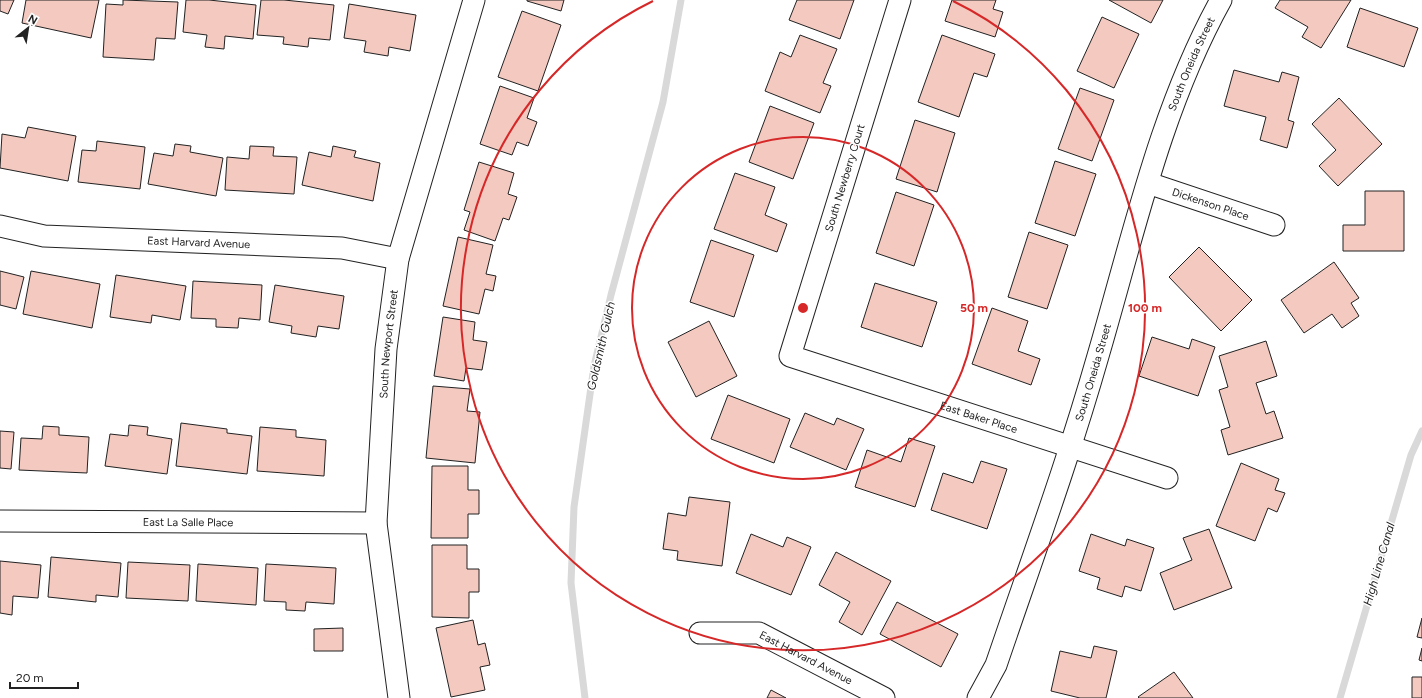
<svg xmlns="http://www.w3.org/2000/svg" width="1422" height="698" font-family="Figtree,sans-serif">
<rect width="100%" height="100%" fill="#fff"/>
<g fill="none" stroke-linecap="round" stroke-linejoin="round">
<path stroke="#d9d9d9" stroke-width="7" d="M585,698L571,583L574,507L594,366L611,295L663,102L681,0
M1340,698L1411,455L1422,431"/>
</g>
<path fill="#f3c9c0" stroke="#222" d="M0,0H14L8,14L0,11Z
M26,0H99L91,38L22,23Z
M123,0L178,2L175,39L156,38L154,60L103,57L106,4L123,5Z
M186,0H209L256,5L253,39L225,36L224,49L205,47L207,35L183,32Z
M261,0H284L334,5L330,40L309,38L308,47L283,44L284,37L257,35Z
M527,0H564L561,11L527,1Z
M797,0H854L840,39L789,20Z
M952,0H996L993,9L1003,12L995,37L945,21Z
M1109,0H1163L1151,23Z
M1280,0H1351L1321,48L1302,37L1308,27L1275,8Z
M349,4L416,15L410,51L389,47L388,56L364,52L366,41L344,38Z
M1360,8L1418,28L1404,67L1347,47Z
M522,11L561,25L538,91L498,77Z
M1102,17L1139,34L1114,88L1077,71Z
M800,35L837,49L823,83L831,86L820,113L765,91L780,52L791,57Z
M942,35L995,54L987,77L974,73L959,117L918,102Z
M1234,70L1279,82L1282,72L1299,77L1288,120L1294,122L1287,148L1260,140L1266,117L1224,106Z
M500,86L534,98L527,118L537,122L528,146L517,142L512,155L480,144Z
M1080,88L1114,100L1092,161L1058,149Z
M1339,98L1382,144L1338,186L1319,166L1336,150L1312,124Z
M770,106L814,123L793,179L749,162Z
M915,120L955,133L937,192L896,179Z
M28,127L76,136L68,181L0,168L2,134L25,138Z
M97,141L145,147L140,189L78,182L82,150L96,151Z
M175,144L191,146L190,152L223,158L216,196L148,184L154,153L173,156Z
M250,146L274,147L273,156L297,157L294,194L225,190L227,157L249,159Z
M333,146L356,151L354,157L380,163L373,201L302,185L309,152L331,157Z
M1055,161L1096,174L1075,236L1035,223Z
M479,162L514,173L508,194L517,197L509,220L503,218L495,241L464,230L470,212L464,210Z
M735,173L775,187L765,215L787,224L777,252L714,229Z
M1365,191H1404V251H1343V225H1365Z
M896,192L934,205L914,266L876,253Z
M1029,232L1068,245L1047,309L1008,297Z
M458,237L493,245L486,274L496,276L493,291L485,289L479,314L443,306Z
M711,240L754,255L734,317L690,302Z
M1199,247L1252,300L1221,331L1169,277Z
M1334,262L1359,298L1351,303L1359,316L1342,328L1332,314L1304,333L1281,300Z
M0,271L24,277L16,309L0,305Z
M31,271L100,284L92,328L23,314Z
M116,275L186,286L180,320L152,315L151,323L110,317Z
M193,281L262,285L260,320L239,318L238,328L216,327V319L191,318Z
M875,283L937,302L922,347L861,327Z
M275,285L344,296L339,329L318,326L316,337L291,333L292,326L269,322Z
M992,308L1028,321L1018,351L1040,359L1031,385L972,364Z
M443,317L475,322L473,340L487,342L482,370L466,368L464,381L434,376Z
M709,321L737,376L696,397L668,342Z
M1152,337L1189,349L1192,339L1215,347L1198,396L1139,376Z
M1266,341L1277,376L1256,383L1266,414L1274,411L1283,438L1228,455L1221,430L1230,427L1219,390L1228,387L1219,356Z
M433,386L470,389L467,411L480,412L475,463L426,458Z
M728,395L790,419L774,463L711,439Z
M805,413L834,425L837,418L864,429L846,470L790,447Z
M181,423L227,429V433L252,436L247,474L176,466Z
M129,425L148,427L147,435L172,439L167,474L105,466L110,434L128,436Z
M43,426L59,427V435L89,437L87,473L19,470L21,438L42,439Z
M260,427L296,430V437L326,440L324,476L257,471Z
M0,431L14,432L11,469L0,468Z
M909,438L935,446L915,507L855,487L867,450L901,462Z
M981,461L1007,469L987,529L931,510L943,473L973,483Z
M1241,463L1279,479L1275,490L1285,493L1277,512L1268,508L1255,541L1216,526Z
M432,466H468V490H479V514H468V538H431Z
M689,497L730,502L722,566L677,560L678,551L663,549L668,513L686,516Z
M1209,529L1232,588L1174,610L1160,573L1192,560L1183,538Z
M751,534L783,547L787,537L811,547L791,595L736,573Z
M1091,534L1125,546L1127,539L1154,548L1141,591L1125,586L1122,597L1097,589L1100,578L1079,571Z
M432,545H467V569H479V592H469V618L432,617Z
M836,552L891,581L862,635L839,622L850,602L819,585Z
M51,557L121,563L118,597L96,595V602L48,597Z
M0,561L41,565L38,598L13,596L12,615L0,613Z
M128,562L190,565L188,601L126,598Z
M198,564L258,568L256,605L196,601Z
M266,564L336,568L334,604L306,602L305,611L286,610V602L264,601Z
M897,602L958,634L941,667L880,634Z
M1422,618V638L1417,637Z
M473,620L478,645L485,643L490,665L480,667L485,690L451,697L436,628Z
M343,628V651H314V629Z
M1094,646L1117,651L1106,698H1080L1051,691L1060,651L1091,658Z
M1422,648V661L1419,660Z
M1174,672L1193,698H1139L1138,697Z
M1412,677H1422V698H1412Z
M771,690L786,698H767Z"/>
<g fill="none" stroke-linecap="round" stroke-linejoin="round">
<g stroke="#222" stroke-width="23">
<g id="street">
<path id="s1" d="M900,0L790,356L1167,478"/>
<path id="s2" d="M1148,183L1274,225"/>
<path id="s3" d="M0,226L44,236L342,248L398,259"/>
<path id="s4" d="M0,521L376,523"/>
<path id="s5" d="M700,633H759L884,698"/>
<path id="s6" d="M399,698L376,523L386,349L398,259L474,0"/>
<path id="s7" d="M978,698L996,665C1031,562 1068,461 1098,356C1133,237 1160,110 1221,0"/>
</g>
</g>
<use href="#street" stroke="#fff" stroke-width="21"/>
</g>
<g fill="none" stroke="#d62828" stroke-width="2">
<circle cx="803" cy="308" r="171"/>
<path d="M953 1A342 342 0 1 1 653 1"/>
</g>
<g text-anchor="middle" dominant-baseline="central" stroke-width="3" stroke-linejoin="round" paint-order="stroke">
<g font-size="11" fill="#222" stroke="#fff">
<text stroke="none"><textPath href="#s7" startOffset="670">South Oneida Street</textPath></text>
<text transform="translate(845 178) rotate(-73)">South Newberry Court</text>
<text stroke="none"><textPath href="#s2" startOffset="66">Dickenson Place</textPath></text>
<text stroke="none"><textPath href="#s3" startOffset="200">East Harvard Avenue</textPath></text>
<text stroke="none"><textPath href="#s6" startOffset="356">South Newport Street</textPath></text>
<text stroke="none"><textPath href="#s7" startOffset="346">South Oneida Street</textPath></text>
<text stroke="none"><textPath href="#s1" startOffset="571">East Baker Place</textPath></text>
<text stroke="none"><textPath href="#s4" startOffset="188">East La Salle Place</textPath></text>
<text stroke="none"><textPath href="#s5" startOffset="112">East Harvard Avenue</textPath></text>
</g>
<g font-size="12" font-style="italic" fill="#222" stroke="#fff">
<text transform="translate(601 346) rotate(-77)">Goldsmith Gulch</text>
<text transform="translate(1379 564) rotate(-74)">High Line Canal</text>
</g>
</g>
<circle cx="803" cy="308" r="6" fill="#d62828" stroke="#fff" stroke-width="2"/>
<g font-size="12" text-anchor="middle" font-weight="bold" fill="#d62828" stroke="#fff" stroke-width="3" stroke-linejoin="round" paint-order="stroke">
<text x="974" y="312">50 m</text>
<text x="1145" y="312">100 m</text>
</g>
<g transform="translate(28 28) rotate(30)" stroke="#ffffff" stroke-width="3" paint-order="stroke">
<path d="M0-3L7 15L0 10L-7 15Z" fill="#222222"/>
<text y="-6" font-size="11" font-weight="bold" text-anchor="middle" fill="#222222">N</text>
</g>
<path d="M10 682v6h68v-6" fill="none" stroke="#222222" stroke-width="2"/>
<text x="16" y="682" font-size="12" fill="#222222" stroke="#ffffff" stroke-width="3" paint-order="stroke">20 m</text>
</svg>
